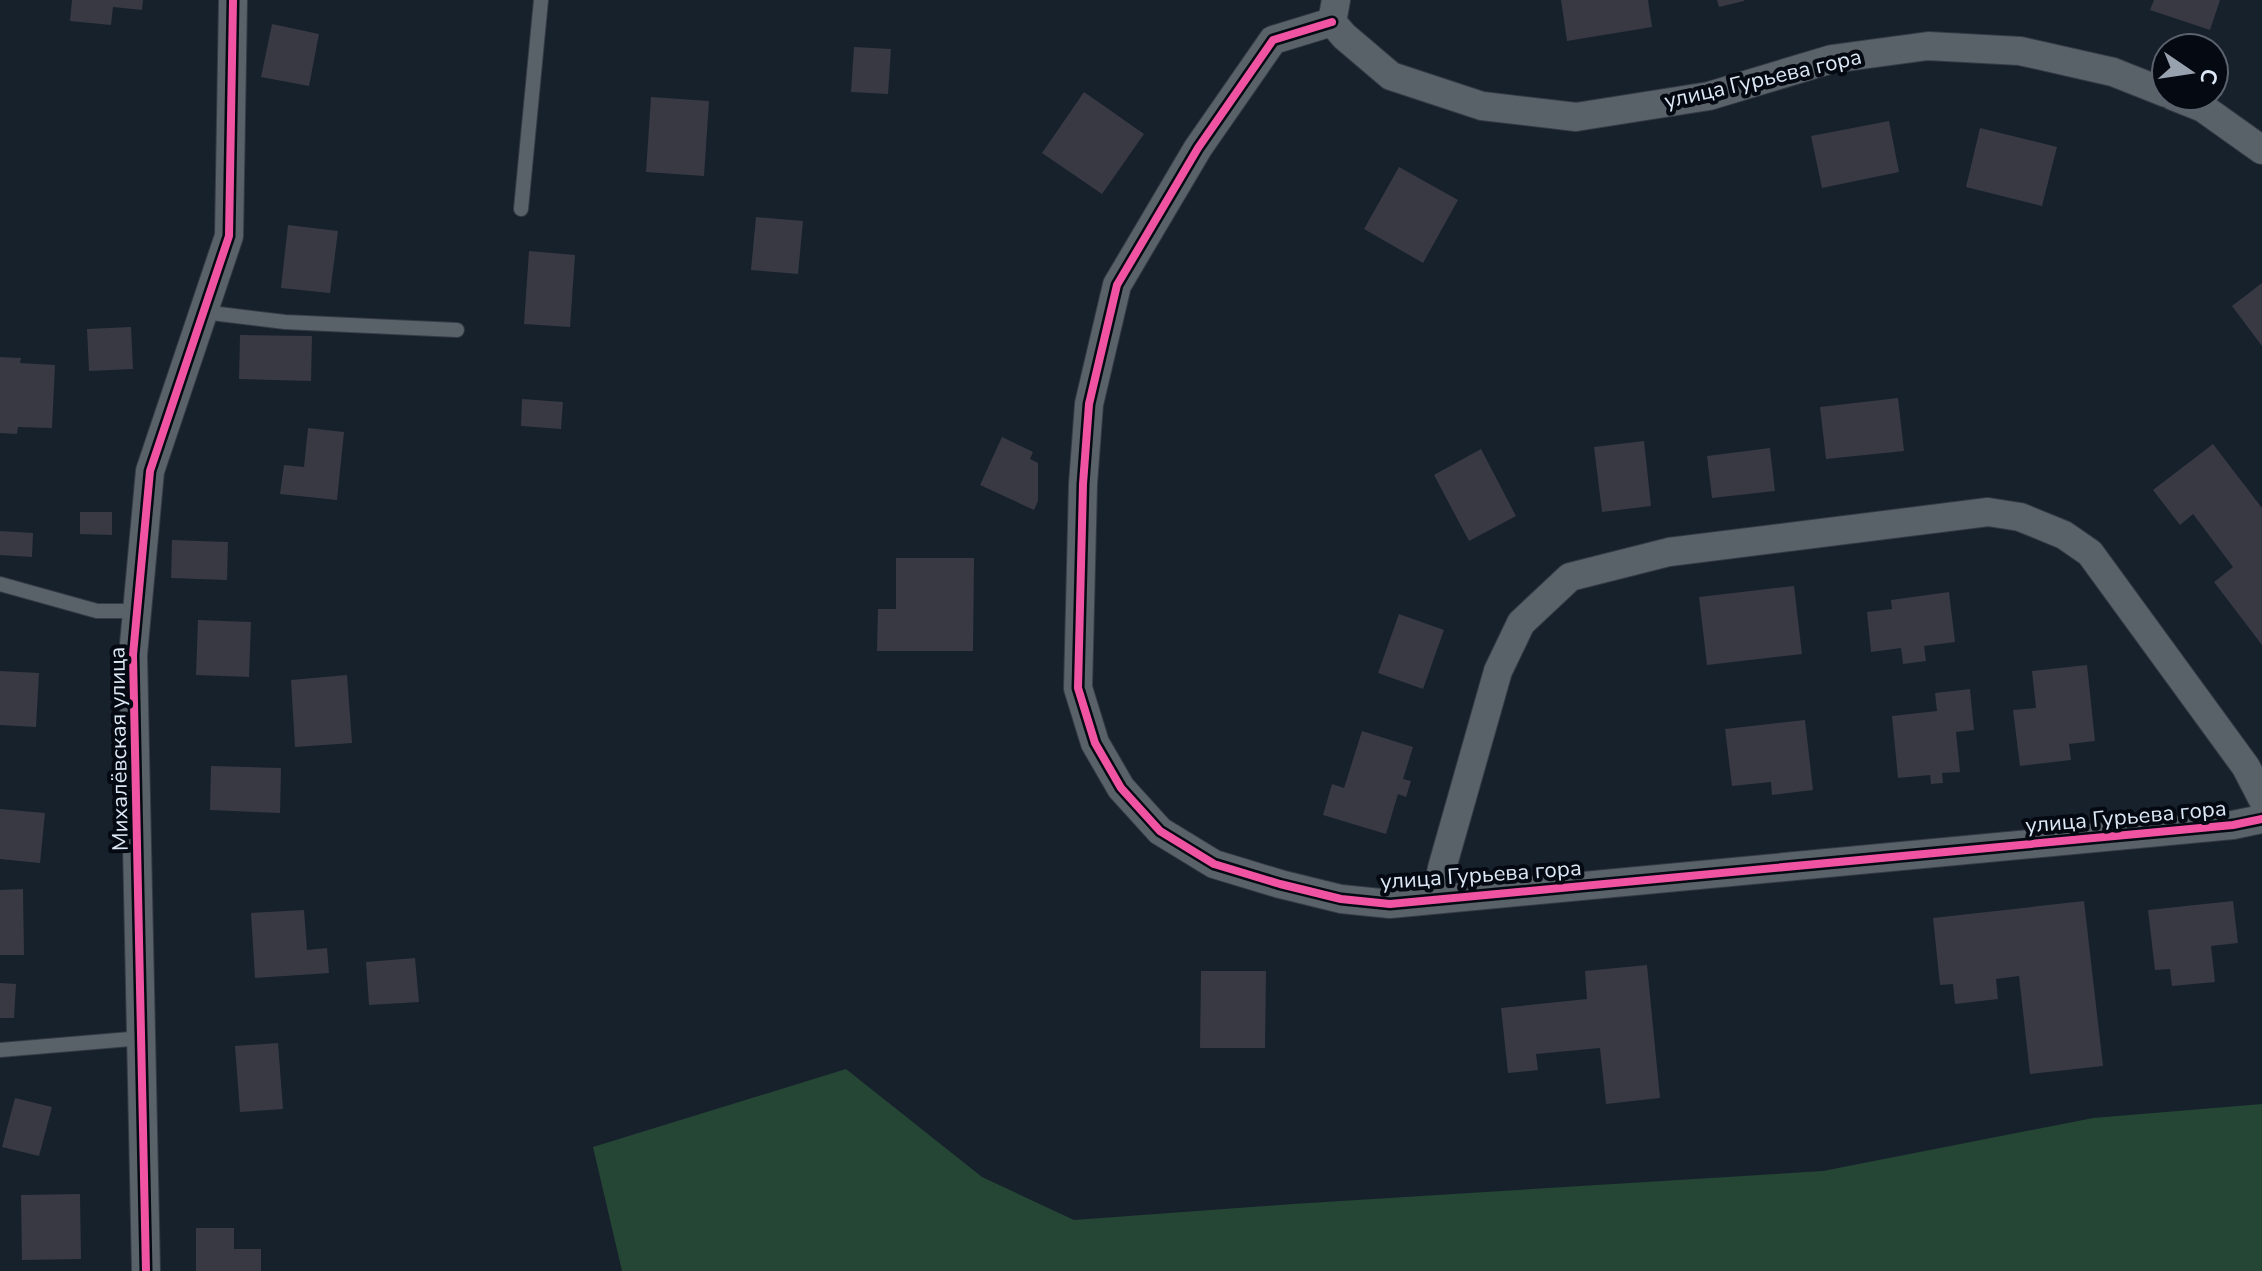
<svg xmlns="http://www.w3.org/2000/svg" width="2262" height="1271" font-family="'Nunito Sans',sans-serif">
<rect width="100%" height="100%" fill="#17212c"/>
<path fill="#254535" d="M846,1069L982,1177L1074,1220L1293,1204L1823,1171L2093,1118L2262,1104V1271H622L593,1147Z"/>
<path fill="#383943" d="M72,0H143L142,10L113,7L111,25L70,21Z
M1561,0H1648L1652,27L1567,41Z
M1717,0H1744V1L1719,7Z
M2154,0H2220L2210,30L2150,10Z
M272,24L319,34L309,86L261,77Z
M854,47L891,49L888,94L851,92Z
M1084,92L1144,134L1102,194L1042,153Z
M651,97L709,101L704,176L646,172Z
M1889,121L1899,172L1822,188L1811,136Z
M1980,128L2057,147L2042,206L1966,187Z
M1399,167L1458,200L1423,263L1364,229Z
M756,217L803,221L798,274L751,270Z
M288,225L338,231L330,293L281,288Z
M529,251L575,255L570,327L524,324Z
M2262,283V346L2232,306Z
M131,327L133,369L89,371L87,329Z
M240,335L312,336L311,381L239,379Z
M0,357L21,358L20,363L55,365L52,428L18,427L17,434L0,433Z
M1898,398L1904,451L1826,459L1820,407Z
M522,399L563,402L561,429L521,426Z
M308,428L344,432L337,500L280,494L284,465L304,467Z
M1002,437L1033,452L1030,459L1038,463V501L1034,510L980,485Z
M1644,441L1651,506L1602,512L1594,447Z
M2213,444L2262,508V645L2214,582L2233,567L2193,514L2180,525L2153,490Z
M1770,448L1775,491L1712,498L1707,456Z
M1481,449L1516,516L1469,541L1434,475Z
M80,512H112V535L80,534Z
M0,531L33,533L32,557L0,555Z
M172,540L228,542L227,580L171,578Z
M896,558H974L973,651H877L878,609H896Z
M1794,586L1802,654L1707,665L1699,597Z
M1949,592L1955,642L1924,646L1926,661L1903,664L1901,648L1871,652L1867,612L1892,609L1891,600Z
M1399,614L1444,630L1423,689L1378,673Z
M198,620L251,622L249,677L196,675Z
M2087,665L2095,741L2069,744L2071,760L2020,766L2013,710L2036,708L2032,671Z
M0,671L39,673L36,727L0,725Z
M347,675L352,743L295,747L291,680Z
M1970,689L1974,730L1956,732L1960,772L1942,773L1943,783L1931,784L1930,775L1898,778L1892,716L1937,711L1935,693Z
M1805,720L1813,790L1772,795L1771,782L1732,786L1725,729Z
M1362,731L1413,747L1403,779L1411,781L1406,797L1398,794L1386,834L1323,815L1332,784L1344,788Z
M211,766L281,768L280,813L210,810Z
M0,809L45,813L40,863L0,859Z
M23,889L24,955H0V890Z
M2084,901L2103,1066L2030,1074L2019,976L1996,979L1998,999L1955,1004L1953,984L1940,985L1933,918Z
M2233,901L2238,943L2211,946L2215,982L2172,986L2170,969L2155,970L2148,910Z
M304,910L307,950L327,948L329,973L255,978L251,913Z
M415,958L419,1002L369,1005L366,962Z
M1647,965L1660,1098L1606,1104L1600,1048L1536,1054L1538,1070L1508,1073L1501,1008L1587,999L1585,971Z
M1201,971H1266L1265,1048H1200Z
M0,983L16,984L14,1018H0Z
M278,1043L283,1109L240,1112L235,1046Z
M15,1098L52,1107L39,1156L2,1147Z
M80,1194L81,1259L22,1260L21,1195Z
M196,1228H234V1249H261V1271H196Z"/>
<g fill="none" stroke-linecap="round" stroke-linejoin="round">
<g stroke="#343b45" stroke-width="16">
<path id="service" d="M521,209L541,0
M203,312L285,322L457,330
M0,584L97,611H137
M0,1050L142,1038"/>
</g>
<g stroke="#343b45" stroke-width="30">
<path id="minor" d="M1336,0L1332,22L1344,36L1391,76L1482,106L1576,117L1709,96L1832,59L1928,46L2020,51L2113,72L2166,93
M1332,22L1273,40L1198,148L1117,285L1089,404L1083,484L1078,688L1095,743L1121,788L1160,831L1214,864L1280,884L1341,899L1390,904L2233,825L2262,819
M2173,96L2203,108L2262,150
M1436,899L1442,868L1498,671L1521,623L1570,577L1669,552L1988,512L2020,517L2064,535L2090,553L2246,767L2262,798
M146,1271L133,655L150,471L229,236L233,0"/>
</g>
<use href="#service" stroke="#596169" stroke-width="14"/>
<use href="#minor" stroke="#596169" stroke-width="28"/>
<g stroke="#040912" stroke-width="13">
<path id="cycleway" d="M1332,22L1273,40L1198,148L1117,285L1089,404L1083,484L1078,688L1095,743L1121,788L1160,831L1214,864L1280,884L1341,899L1390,904L2233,825L2262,819
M146,1271L133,655L150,471L229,236L233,0"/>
</g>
<use href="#cycleway" stroke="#f153a3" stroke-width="8"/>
</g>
<g text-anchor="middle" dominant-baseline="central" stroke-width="8" stroke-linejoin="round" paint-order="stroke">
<g font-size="22" fill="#dde8f6" stroke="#040912">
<text transform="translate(1763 79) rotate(-13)">улица Гурьева гора</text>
<text transform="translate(119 749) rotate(-91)">Михалёвская улица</text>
<text transform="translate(2126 817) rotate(-5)">улица Гурьева гора</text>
<text transform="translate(1481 875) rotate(-4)">улица Гурьева гора</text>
</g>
</g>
<g transform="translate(2190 72) rotate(103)"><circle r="38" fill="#040912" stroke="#5b626d" stroke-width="2"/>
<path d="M0-6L14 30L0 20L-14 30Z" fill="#98a2af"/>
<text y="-12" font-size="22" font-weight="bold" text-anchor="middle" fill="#dde8f6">С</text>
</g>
</svg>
